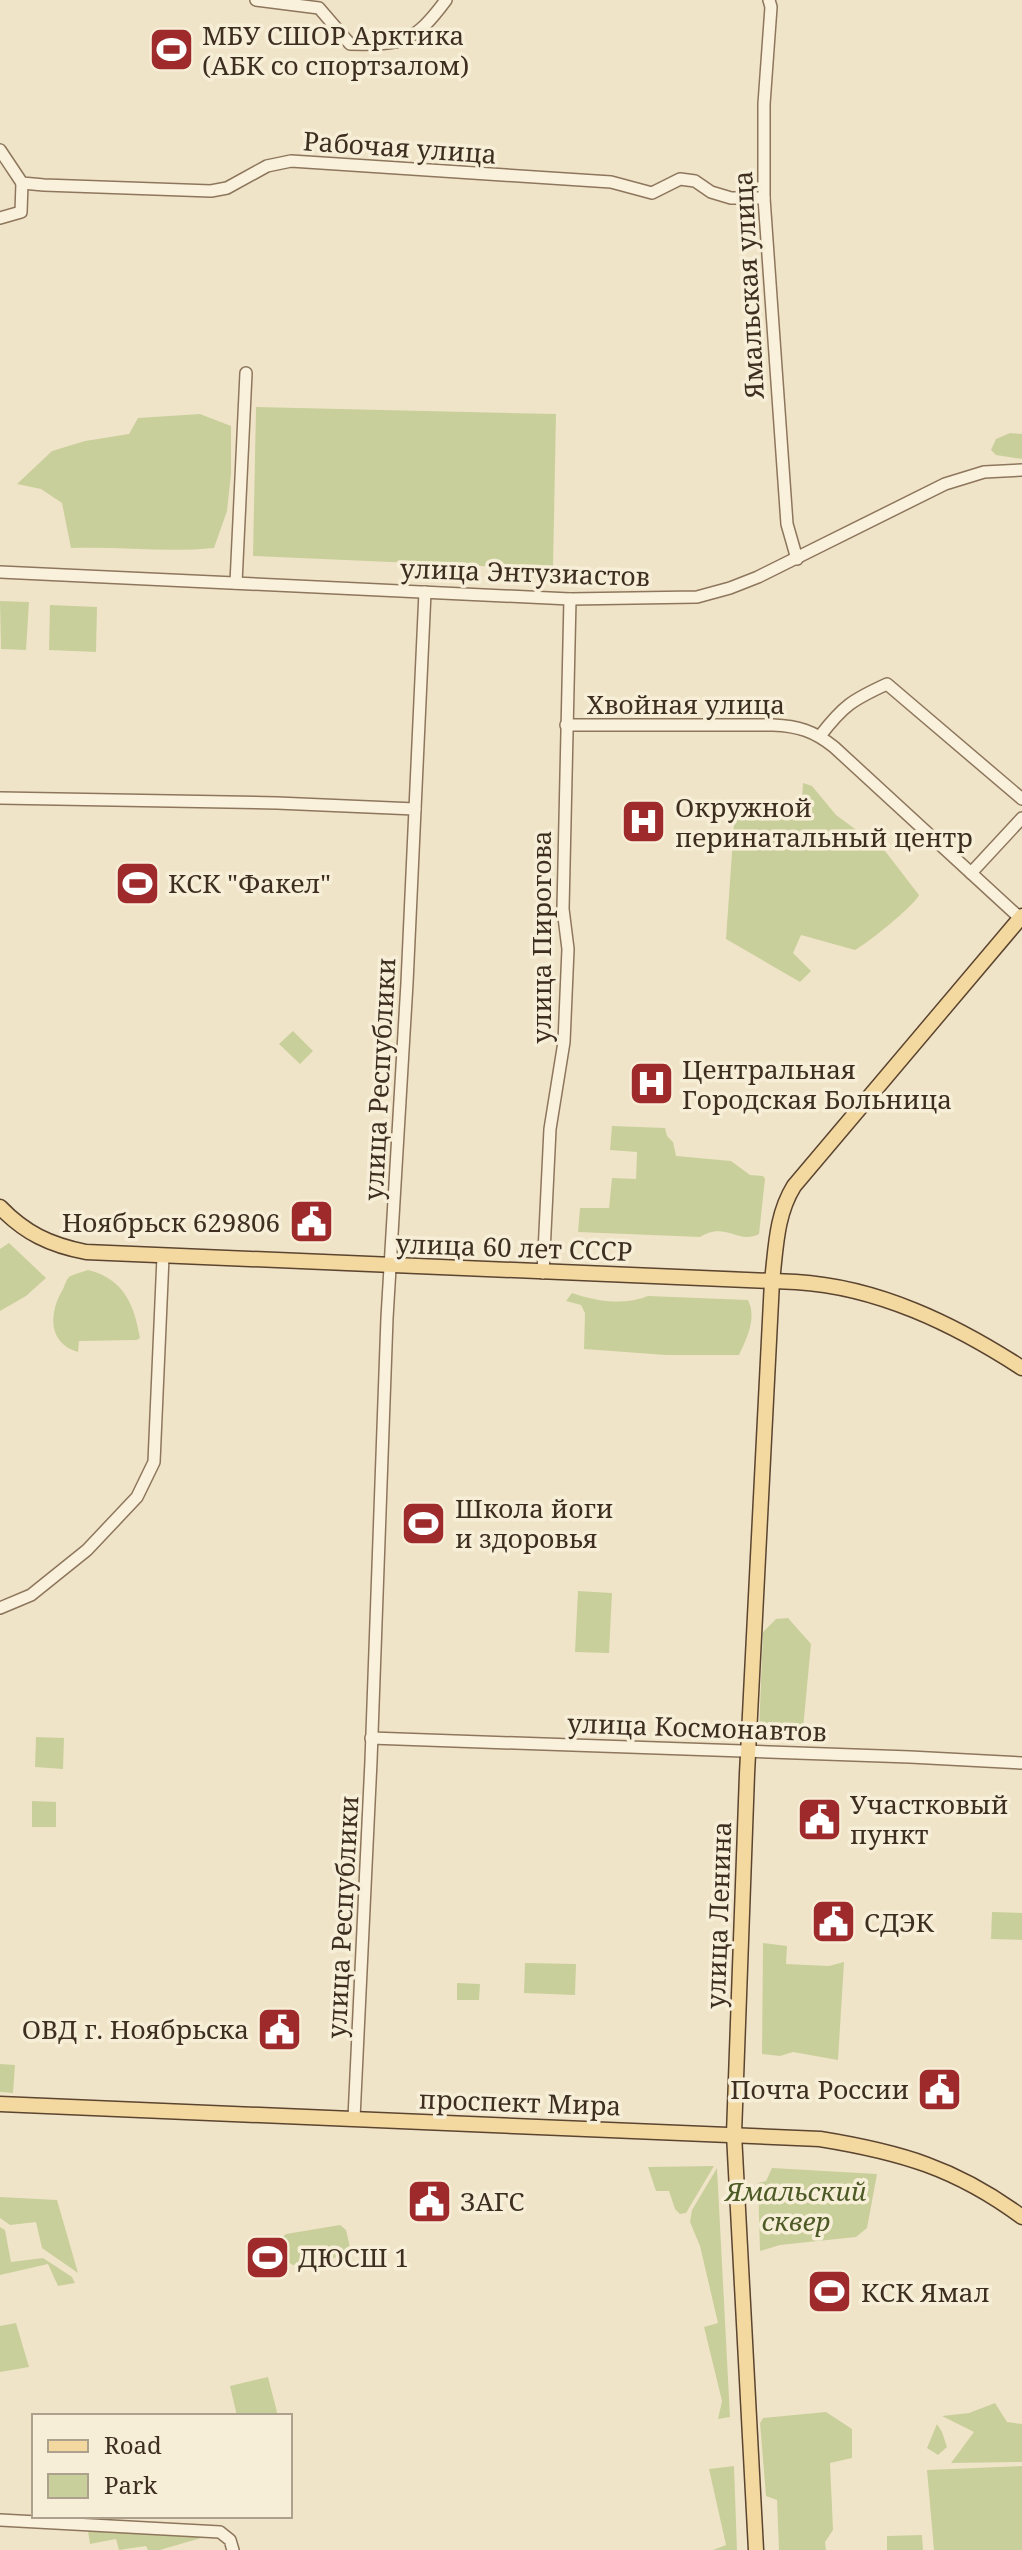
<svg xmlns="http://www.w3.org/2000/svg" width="1022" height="2550" font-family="'Noto Serif',serif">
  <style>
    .green { fill: #c9cf9b }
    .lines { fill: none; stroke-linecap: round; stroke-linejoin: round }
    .minor-casing { stroke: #8d765c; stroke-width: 14 }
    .major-casing { stroke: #5b4430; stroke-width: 17 }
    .minor { stroke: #faf1dc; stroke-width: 11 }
    .major { stroke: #f3d9a0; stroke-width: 14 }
    .labels { text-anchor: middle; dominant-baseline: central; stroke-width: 7; stroke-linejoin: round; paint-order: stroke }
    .poi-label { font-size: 26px; fill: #3d2e20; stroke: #f7eed8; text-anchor: start }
    .street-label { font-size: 26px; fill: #3d2e20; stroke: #f7eed8 }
    .park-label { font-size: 26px; font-style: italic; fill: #4d5a26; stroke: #f7eed8 }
  </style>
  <rect width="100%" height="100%" fill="#f0e4c8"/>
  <g class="green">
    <polygon points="256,407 556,414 553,569 253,556"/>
    <path d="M200 414 231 426V474L227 511 214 548C167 553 119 546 71 548L62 503 41 489 17 484 52 451 85 441 129 434 138 418Z"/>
    <polygon points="1010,433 1022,434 1022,459 996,455 991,450 996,439"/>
    <polygon points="0,601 29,602 26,650 1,649"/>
    <polygon points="50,605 97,607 96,652 49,650"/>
    <path d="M803 783 812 786 836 815 885 851 919 895C915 905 867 944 855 950L801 935 793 953 811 971 800 982 726 939 734 824 748 804 770 806 773 815H801Z"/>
    <polygon points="293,1031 313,1051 300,1064 279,1044"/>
    <path d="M612 1126 665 1128 667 1136 673 1142 676 1156 731 1161 750 1175 763 1176 765 1179 759 1234C737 1245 727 1221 700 1237L578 1232 580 1208H609L612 1178 636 1179 637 1152 610 1150Z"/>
    <polygon points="9,1243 46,1278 26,1296 0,1311 0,1249"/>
    <path d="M88 1270C124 1279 134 1304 140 1338L137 1340 79 1341 78 1352C47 1343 49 1312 63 1289 65 1285 66 1280 69 1277 73 1274 83 1272 88 1270Z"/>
    <path d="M572 1293C595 1301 624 1306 648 1296L748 1300C757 1318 747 1338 739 1355H666L584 1349 585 1313 581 1305 566 1301Z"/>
    <polygon points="578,1591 612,1593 609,1653 575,1652"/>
    <polygon points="788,1618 811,1644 803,1729 796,1739 771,1738 770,1732 759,1732 763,1632 776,1619"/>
    <polygon points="36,1737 64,1738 63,1769 35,1767"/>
    <polygon points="32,1801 56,1802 56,1827 32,1827"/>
    <polygon points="992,1912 1022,1913 1022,1940 991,1939"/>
    <polygon points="763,1943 787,1946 786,1964 829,1966 844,1962 838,2060 793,2052 780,2056 762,2054"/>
    <polygon points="525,1963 576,1964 575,1995 524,1993"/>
    <polygon points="457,1983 480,1984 479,2000 457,2000"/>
    <polygon points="0,2064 15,2065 13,2093 0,2092"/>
    <polygon points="714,2166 686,2213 680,2214 675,2209 669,2191 656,2191 648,2167"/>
    <polygon points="717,2168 730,2417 718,2419 722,2401 704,2327 718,2323 700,2246 690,2222 692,2210"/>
    <polygon points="772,2168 877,2174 867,2228 856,2237 780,2245 760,2251 758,2183 766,2181"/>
    <polygon points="0,2197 57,2200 78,2273 42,2248 36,2222 10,2225 0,2218"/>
    <polygon points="340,2225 346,2230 350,2247 345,2256 293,2265 284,2260 282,2238 286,2234"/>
    <polygon points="0,2227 5,2230 11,2262 43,2258 72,2277 75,2283 58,2286 48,2264 0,2275"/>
    <polygon points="16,2323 29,2367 0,2372 0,2326"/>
    <polygon points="268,2377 278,2416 237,2416 230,2386"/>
    <polygon points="995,2403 1007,2422 1022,2424 1022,2462 951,2463 974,2432 942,2416 969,2413"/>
    <polygon points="826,2412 852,2429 852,2458 830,2463 833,2530 825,2542 826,2550 779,2550 777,2500 766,2496 760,2423 763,2418"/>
    <polygon points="937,2424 942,2432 947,2447 938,2455 927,2448"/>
    <polygon points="734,2466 737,2550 713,2550 726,2545 709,2469"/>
    <polygon points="1022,2466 1022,2550 934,2550 927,2470"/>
    <polygon points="91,2530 197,2535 201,2538 160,2550 148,2550 146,2546 119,2550 116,2539 90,2544 88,2531"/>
    <polygon points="922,2535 923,2550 887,2550 887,2536"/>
  </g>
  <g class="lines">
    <defs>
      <g id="minor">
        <path d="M256 0 319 8 350 44C403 45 414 43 446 0"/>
        <polyline points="769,0 771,7 764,104 764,198 787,524 797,559"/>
        <polyline points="0,150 22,183 44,185 211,191 227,188 267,166 291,161 611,182 652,193 680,179 695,181 711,192 731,198 764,198"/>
        <polyline points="0,218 21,212 22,183"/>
        <polyline points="0,572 570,599 697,597 730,588 758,577 945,484 984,472 1022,470"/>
        <polyline points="236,583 246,373"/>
        <path d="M566 725H773C798 726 814 731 834 747L1020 918"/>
        <path d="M820 736C843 706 852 700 887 684L1022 799"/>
        <polyline points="0,798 277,803 415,809"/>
        <polyline points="971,873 1022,818"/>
        <polyline points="543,1273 550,1129 564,1042 568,949 563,909 570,599"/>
        <polyline points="0,1608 31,1595 87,1550 137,1497 154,1462 163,1257"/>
        <polyline points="371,1738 910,1757 1022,1763"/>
        <polyline points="354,2118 371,1761 387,1318 407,983 425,592"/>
        <polyline points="0,2520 220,2532 230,2540 233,2550"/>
      </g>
      <g id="major">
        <path d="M0 1207C25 1233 50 1245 86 1252L796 1282C878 1287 954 1324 1022 1368"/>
        <path d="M0 2104 820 2139C900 2152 956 2168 1022 2217"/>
        <path d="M756 2550 734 2134 747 1774 772 1281C776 1248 776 1215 794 1186L1022 916"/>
      </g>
    </defs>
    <use href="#minor" class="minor-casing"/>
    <use href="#major" class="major-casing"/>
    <use href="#minor" class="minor"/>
    <use href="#major" class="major"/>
  </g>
  <defs>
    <symbol id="stadium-square" viewBox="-11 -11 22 22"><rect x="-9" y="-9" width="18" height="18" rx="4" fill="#9e2a2b" stroke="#f7eed8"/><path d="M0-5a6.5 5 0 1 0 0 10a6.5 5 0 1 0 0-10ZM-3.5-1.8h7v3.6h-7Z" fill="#fff"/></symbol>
    <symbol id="hospital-square" viewBox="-11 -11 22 22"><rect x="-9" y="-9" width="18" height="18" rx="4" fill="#9e2a2b" stroke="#f7eed8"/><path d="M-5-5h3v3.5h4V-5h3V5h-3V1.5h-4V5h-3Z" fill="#fff"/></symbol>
    <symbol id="civic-square" viewBox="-11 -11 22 22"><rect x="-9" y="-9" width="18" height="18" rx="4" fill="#9e2a2b" stroke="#f7eed8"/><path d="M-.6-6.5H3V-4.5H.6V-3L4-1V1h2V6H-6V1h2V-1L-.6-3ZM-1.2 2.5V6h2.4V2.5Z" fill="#fff"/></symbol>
  </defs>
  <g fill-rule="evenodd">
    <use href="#stadium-square" x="146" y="24" width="51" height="51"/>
    <use href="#hospital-square" x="618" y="796" width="51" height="51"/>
    <use href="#stadium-square" x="112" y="858" width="51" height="51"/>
    <use href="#hospital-square" x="626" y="1058" width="51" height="51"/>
    <use href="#civic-square" x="286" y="1196" width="51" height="51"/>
    <use href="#stadium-square" x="398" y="1498" width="51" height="51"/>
    <use href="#civic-square" x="794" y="1794" width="51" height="51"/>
    <use href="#civic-square" x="808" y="1896" width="51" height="51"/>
    <use href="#civic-square" x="254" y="2004" width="51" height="51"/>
    <use href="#civic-square" x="914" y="2064" width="51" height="51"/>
    <use href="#civic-square" x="404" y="2176" width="51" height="51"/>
    <use href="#stadium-square" x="242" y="2232" width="51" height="51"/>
    <use href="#stadium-square" x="804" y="2266" width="51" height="51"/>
  </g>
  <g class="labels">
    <g class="poi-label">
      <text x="202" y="35">МБУ СШОР Арктика<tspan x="202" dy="30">(АБК со спортзалом)</tspan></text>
      <text x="675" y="807">Окружной<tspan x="675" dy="30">перинатальный центр</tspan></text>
      <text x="168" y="883">КСК "Факел"</text>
      <text x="682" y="1069">Центральная<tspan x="682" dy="30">Городская Больница</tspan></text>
      <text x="280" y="1222" text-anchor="end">Ноябрьск 629806</text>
      <text x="455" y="1508">Школа йоги<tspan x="455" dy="30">и здоровья</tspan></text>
      <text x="850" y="1804">Участковый<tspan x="850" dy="30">пункт</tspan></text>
      <text x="864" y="1922">СДЭК</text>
      <text x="249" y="2029" text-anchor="end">ОВД г. Ноябрьска</text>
      <text x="909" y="2089" text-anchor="end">Почта России</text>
      <text x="460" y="2201">ЗАГС</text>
      <text x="298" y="2257">ДЮСШ 1</text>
      <text x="861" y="2292">КСК Ямал</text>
    </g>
    <g class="street-label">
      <text transform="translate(400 147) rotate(4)">Рабочая улица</text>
      <text transform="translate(748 285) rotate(-93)">Ямальская улица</text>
      <text transform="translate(525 572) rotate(2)">улица Энтузиастов</text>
      <text x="686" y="704">Хвойная улица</text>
      <text transform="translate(541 937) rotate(-90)">улица Пирогова</text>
      <text transform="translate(379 1079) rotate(-87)">улица Республики</text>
      <text transform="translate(514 1247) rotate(2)">улица 60 лет СССР</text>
      <text transform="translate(697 1727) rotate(2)">улица Космонавтов</text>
      <text transform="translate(718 1915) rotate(-88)">улица Ленина</text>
      <text transform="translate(342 1917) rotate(-87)">улица Республики</text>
      <text transform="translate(520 2102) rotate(2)">проспект Мира</text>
    </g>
    <g class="park-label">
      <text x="796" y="2191">Ямальский<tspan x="796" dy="30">сквер</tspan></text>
    </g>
  </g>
  <rect x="32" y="2414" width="260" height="104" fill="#f7eed8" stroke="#ada18e" stroke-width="2"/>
  <rect x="48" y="2440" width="40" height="12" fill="#f3d9a0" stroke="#ada18e" stroke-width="2"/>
  <text x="104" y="2454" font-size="24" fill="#3d2e20">Road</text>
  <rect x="48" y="2474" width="40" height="24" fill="#c9cf9b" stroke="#ada18e" stroke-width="2"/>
  <text x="104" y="2494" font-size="24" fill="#3d2e20">Park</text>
</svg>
